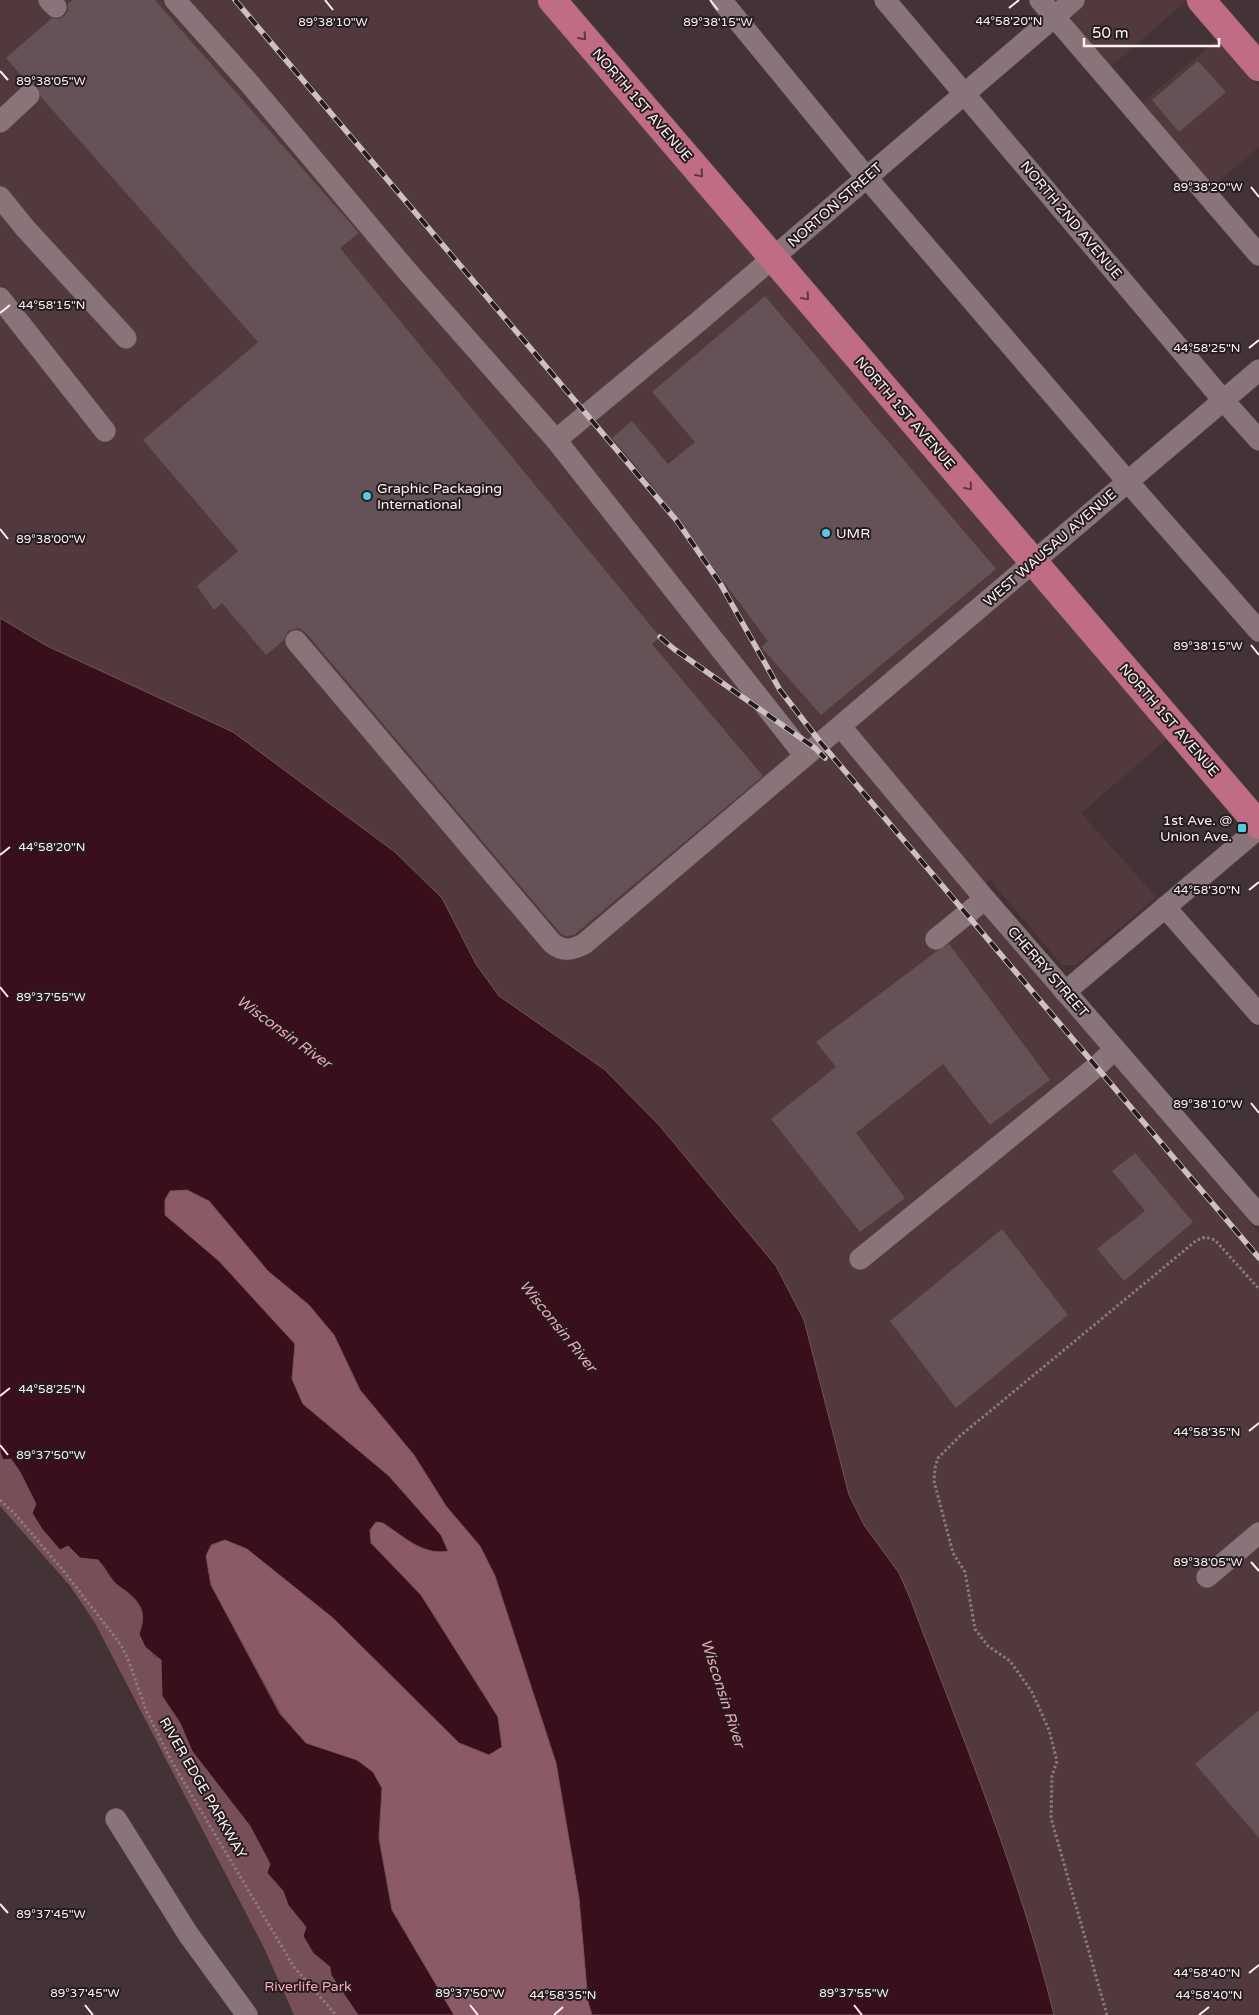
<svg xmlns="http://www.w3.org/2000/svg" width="1259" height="2015" font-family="'Varela Round',sans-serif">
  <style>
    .built { fill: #51393e }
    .green { fill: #774f58 }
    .forest { fill: #8c5966 }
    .water { fill: #390f1c; stroke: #74535c }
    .building { fill: #655256 }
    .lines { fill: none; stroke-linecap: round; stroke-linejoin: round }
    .minor-casing { stroke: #605155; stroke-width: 22 }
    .major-casing { stroke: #605155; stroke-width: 29 }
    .path { stroke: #897a7d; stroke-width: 3; stroke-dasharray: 2.5 2.5; stroke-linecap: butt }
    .minor { stroke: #897579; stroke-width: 21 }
    .major { stroke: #c06c84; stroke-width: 28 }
    .rail-casing { stroke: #cdc0c3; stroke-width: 5.5 }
    .rail { stroke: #241c1e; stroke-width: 4; stroke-dasharray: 11; stroke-linecap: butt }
    .oneway { stroke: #5b3842 }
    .ticks { fill: none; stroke: #fdf1f3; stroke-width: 2 }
    .poi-dot { fill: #57c9e2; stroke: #241c1e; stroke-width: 2 }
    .labels { text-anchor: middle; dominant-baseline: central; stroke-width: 4; stroke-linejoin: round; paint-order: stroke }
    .street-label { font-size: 14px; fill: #fdf1f3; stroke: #241c1e }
    .poi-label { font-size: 14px; fill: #fdf1f3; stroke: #241c1e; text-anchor: start }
    .park-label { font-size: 14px; fill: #f7a6b9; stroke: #241c1e }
    .water-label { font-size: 15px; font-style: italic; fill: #f4a3b7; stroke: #241c1e }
    .ticks-label { font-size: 12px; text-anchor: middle; fill: #fdf1f3; stroke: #241c1e; stroke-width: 4; stroke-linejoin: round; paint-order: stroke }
  </style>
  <rect width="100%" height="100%" fill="#433236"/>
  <g class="built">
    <polygon points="0,0 537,0 960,499 1167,739 1081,813 1156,897 1076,965 1063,965 1058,960 990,880 971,896 1259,1233 1259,2015 1054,2015 1043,1972 1007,1858 899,1573 864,1525 849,1495 804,1320 776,1266 659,1125 604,1070 499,996 476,964 47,646 0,618"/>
    <polygon points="1047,0 1184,0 1185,2 1107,70"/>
    <polygon points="1218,39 1259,87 1259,147 1209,189 1138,106"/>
  </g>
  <path class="green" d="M0 1452 3 1459H11L20 1472 36 1504 42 1529 60 1550 68 1546 80 1558 98 1560C104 1567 108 1575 114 1582 118 1586 123 1589 127 1592 143 1605 146 1615 139 1634L154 1656 161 1660 162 1696 180 1723 192 1751 250 1826 270 1864 274 1881 283 1891 288 1905 306 1927 303 1936 313 1953 330 1967 331 1975 358 2015H294L264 1948 95 1623 70 1586 0 1506Z"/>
  <path class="forest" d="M187 1190 209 1201 268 1271 309 1305 334 1335 360 1390 414 1455 446 1506 480 1546 495 1576 556 1763 579 1898 588 2002 592 2015H454L392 1910 379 1838 382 1788 373 1772 357 1760 306 1743 281 1714 211 1585 206 1556 212 1545 225 1540 247 1549 333 1618 502 1747 498 1717 421 1595 371 1543 370 1530 376 1522 383 1523C402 1535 424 1557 448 1551L389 1476 303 1404 292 1379 295 1344 165 1215V1200L170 1191Z"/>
  <path class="water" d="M0 618 47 646 233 732 395 852 442 898 476 964 499 996 604 1069 659 1125 776 1266 804 1320 849 1495 864 1525 899 1573 910 1598C961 1735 1019 1872 1054 2015H592L588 2002 579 1898 556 1763 495 1576 480 1546 446 1506 414 1455 360 1390 334 1335 309 1305 268 1271 209 1201 187 1190 170 1191 165 1200V1215L219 1261 295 1344 292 1379 303 1404 389 1476 441 1535 448 1551C423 1556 403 1536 383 1523L376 1522 370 1530 371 1543 421 1595 498 1717 502 1747 489 1755 459 1743 333 1618 247 1549 225 1540 211 1545 206 1556 211 1585 280 1714 306 1743 357 1760 373 1772 382 1788 379 1838 392 1910 454 2015H358L331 1975 330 1967 313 1953 303 1936 306 1927 288 1905 283 1891 267 1873 270 1864 250 1826 192 1751 180 1723 162 1696 161 1660 145 1647 139 1634C146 1615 143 1605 127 1592 123 1589 118 1586 114 1582 108 1575 105 1567 98 1560L80 1558 68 1546 60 1550 42 1529 32 1513 36 1504 20 1472 11 1459 3 1460 0 1452Z"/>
  <g class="building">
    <polygon points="73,0 155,0 359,233 340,248 660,637 652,644 763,776 574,935 566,936 561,934 306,633 299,628 288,631 284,640 266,655 222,603 214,610 197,586 238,551 143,440 258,342 41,97 38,87 28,83 6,58 52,18 59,19 64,16 68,11 68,4"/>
    <polygon points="1198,61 1226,92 1179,132 1152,100"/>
    <polygon points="765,296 996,569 821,715 761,647 768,641 653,487 612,438 632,421 668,464 695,442 652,392"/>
    <polygon points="949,944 1050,1080 990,1125 943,1064 856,1133 905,1198 860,1232 771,1119 836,1067 816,1042 937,951"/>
    <polygon points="1135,1153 1193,1222 1124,1281 1097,1249 1145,1211 1112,1171"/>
    <polygon points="1002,1229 1068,1315 956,1408 890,1321"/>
    <polygon points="1259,1710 1259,1838 1195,1764"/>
  </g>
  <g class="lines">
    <defs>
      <g id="minor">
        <polyline points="49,0 56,7"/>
        <polyline points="175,0 249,83 407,271 556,440 805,756"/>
        <polyline points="721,0 867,178 1128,482 1259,631"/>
        <polyline points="885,0 1223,400 1259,440"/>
        <polyline points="1040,0 1259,255"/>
        <polyline points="0,122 29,95"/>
        <polyline points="0,197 25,228 126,338"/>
        <polyline points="0,298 105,431"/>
        <polyline points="556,440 698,322 1074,0"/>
        <path d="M296 641 552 943C563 952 572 950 584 944L1259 370"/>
        <polyline points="841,727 985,899 1259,1215"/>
        <polyline points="1165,907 1259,1014"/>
        <polyline points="936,939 985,899"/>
        <polyline points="1065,992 1259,828"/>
        <polyline points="860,1259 1096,1067 1115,1049"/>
        <polyline points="1207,1577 1259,1533"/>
        <polyline points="116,1819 188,1934 247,2015"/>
      </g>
      <g id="major">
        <polyline points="552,0 1259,825"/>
        <polyline points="1201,0 1259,67"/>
      </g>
    </defs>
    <use href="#minor" class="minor-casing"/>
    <use href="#major" class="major-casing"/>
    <g class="path">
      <polyline points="0,1500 14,1513 62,1569 121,1645 128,1659 146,1710 172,1762 294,1967 336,2015"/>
      <polyline points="1107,2015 1051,1818 1052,1776 1057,1761 1049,1730 1032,1692 1010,1661 988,1646 975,1629 965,1572 953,1553 934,1481 935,1468 938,1458 960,1436 1197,1240 1205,1237 1215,1240 1259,1289"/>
    </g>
    <use href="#minor" class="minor"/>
    <use href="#major" class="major"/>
    <defs>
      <g id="rail">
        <polyline points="235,0 677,521 720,583 780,690 821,743 1259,1258"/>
        <polyline points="660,637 674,649 815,748 825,758"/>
      </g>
    </defs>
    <use href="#rail" class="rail-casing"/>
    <use href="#rail" class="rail"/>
  </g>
  <defs><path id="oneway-chevron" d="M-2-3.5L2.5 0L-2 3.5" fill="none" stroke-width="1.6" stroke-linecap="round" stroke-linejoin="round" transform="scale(1.25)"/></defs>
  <g class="oneway">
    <use href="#oneway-chevron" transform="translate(583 37) rotate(49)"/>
    <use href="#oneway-chevron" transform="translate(700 174) rotate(49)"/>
    <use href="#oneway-chevron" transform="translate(806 297) rotate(49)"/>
    <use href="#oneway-chevron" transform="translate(969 487) rotate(49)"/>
  </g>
  <path class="ticks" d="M325 0 333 10M710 0 718 10M1009 8 1019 0M0 71 8 80M1251 187 1259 197M0 313 10 305M1249 348 1259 340M0 529 8 539M1251 645 1259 655M0 855 10 847M1249 890 1259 882M0 987 8 997M1251 1103 1259 1113M0 1396 10 1388M1249 1431 1259 1423M0 1445 8 1455M1251 1562 1259 1571M0 1904 8 1913M1249 1973 1259 1965M85 2005 93 2015M470 2005 478 2015M854 2005 862 2015M554 2015 563 2007M1199 2015 1209 2007"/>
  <g class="poi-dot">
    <circle cx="367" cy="496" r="5"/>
    <circle cx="826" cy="533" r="5"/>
    <rect x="1237" y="823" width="10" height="10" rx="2.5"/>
  </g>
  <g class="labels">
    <g class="street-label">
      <text transform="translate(642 105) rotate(49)">NORTH 1ST AVENUE</text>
      <text transform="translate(835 205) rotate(-41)">NORTON STREET</text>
      <text transform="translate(1071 220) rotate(50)">NORTH 2ND AVENUE</text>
      <text transform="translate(905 413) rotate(49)">NORTH 1ST AVENUE</text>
      <text transform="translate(1050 548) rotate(-41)">WEST WAUSAU AVENUE</text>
      <text transform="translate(1169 720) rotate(49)">NORTH 1ST AVENUE</text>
      <text transform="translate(1048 972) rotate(49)">CHERRY STREET</text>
      <text transform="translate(203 1788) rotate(60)">RIVER EDGE PARKWAY</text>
    </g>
    <g class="poi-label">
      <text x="377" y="488">Graphic Packaging<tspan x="377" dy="16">International</tspan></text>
      <text x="836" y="533">UMR</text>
      <text x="1232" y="820" text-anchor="end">1st Ave. @<tspan x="1232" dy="16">Union Ave.</tspan></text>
    </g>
    <g class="park-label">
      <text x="308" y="1986">Riverlife Park</text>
    </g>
    <g class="water-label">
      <text transform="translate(284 1032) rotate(36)">Wisconsin River</text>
      <text transform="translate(558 1326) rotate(51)">Wisconsin River</text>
      <text transform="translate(723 1693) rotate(72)">Wisconsin River</text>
    </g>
  </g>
  <g class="ticks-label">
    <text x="1009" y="25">44°58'20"N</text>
    <text x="333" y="26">89°38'10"W</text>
    <text x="718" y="26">89°38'15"W</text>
    <text x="51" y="85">89°38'05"W</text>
    <text x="1208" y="191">89°38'20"W</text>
    <text x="52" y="309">44°58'15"N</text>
    <text x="1207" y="352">44°58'25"N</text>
    <text x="51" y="543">89°38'00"W</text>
    <text x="1208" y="650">89°38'15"W</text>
    <text x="52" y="851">44°58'20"N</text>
    <text x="1207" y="894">44°58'30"N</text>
    <text x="51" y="1001">89°37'55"W</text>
    <text x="1208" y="1108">89°38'10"W</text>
    <text x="52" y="1393">44°58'25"N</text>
    <text x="1207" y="1436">44°58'35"N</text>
    <text x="51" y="1459">89°37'50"W</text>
    <text x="1208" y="1566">89°38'05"W</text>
    <text x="51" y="1918">89°37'45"W</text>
    <text x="1207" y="1977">44°58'40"N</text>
    <text x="85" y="1997">89°37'45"W</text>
    <text x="470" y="1997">89°37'50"W</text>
    <text x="854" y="1997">89°37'55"W</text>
    <text x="563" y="1999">44°58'35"N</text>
    <text x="1209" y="1999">44°58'40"N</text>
  </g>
  <path d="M1084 38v8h135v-8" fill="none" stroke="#fdf1f3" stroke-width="2.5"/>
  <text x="1092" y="38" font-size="15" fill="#fdf1f3" stroke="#241c1e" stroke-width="4" paint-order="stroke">50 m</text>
</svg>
